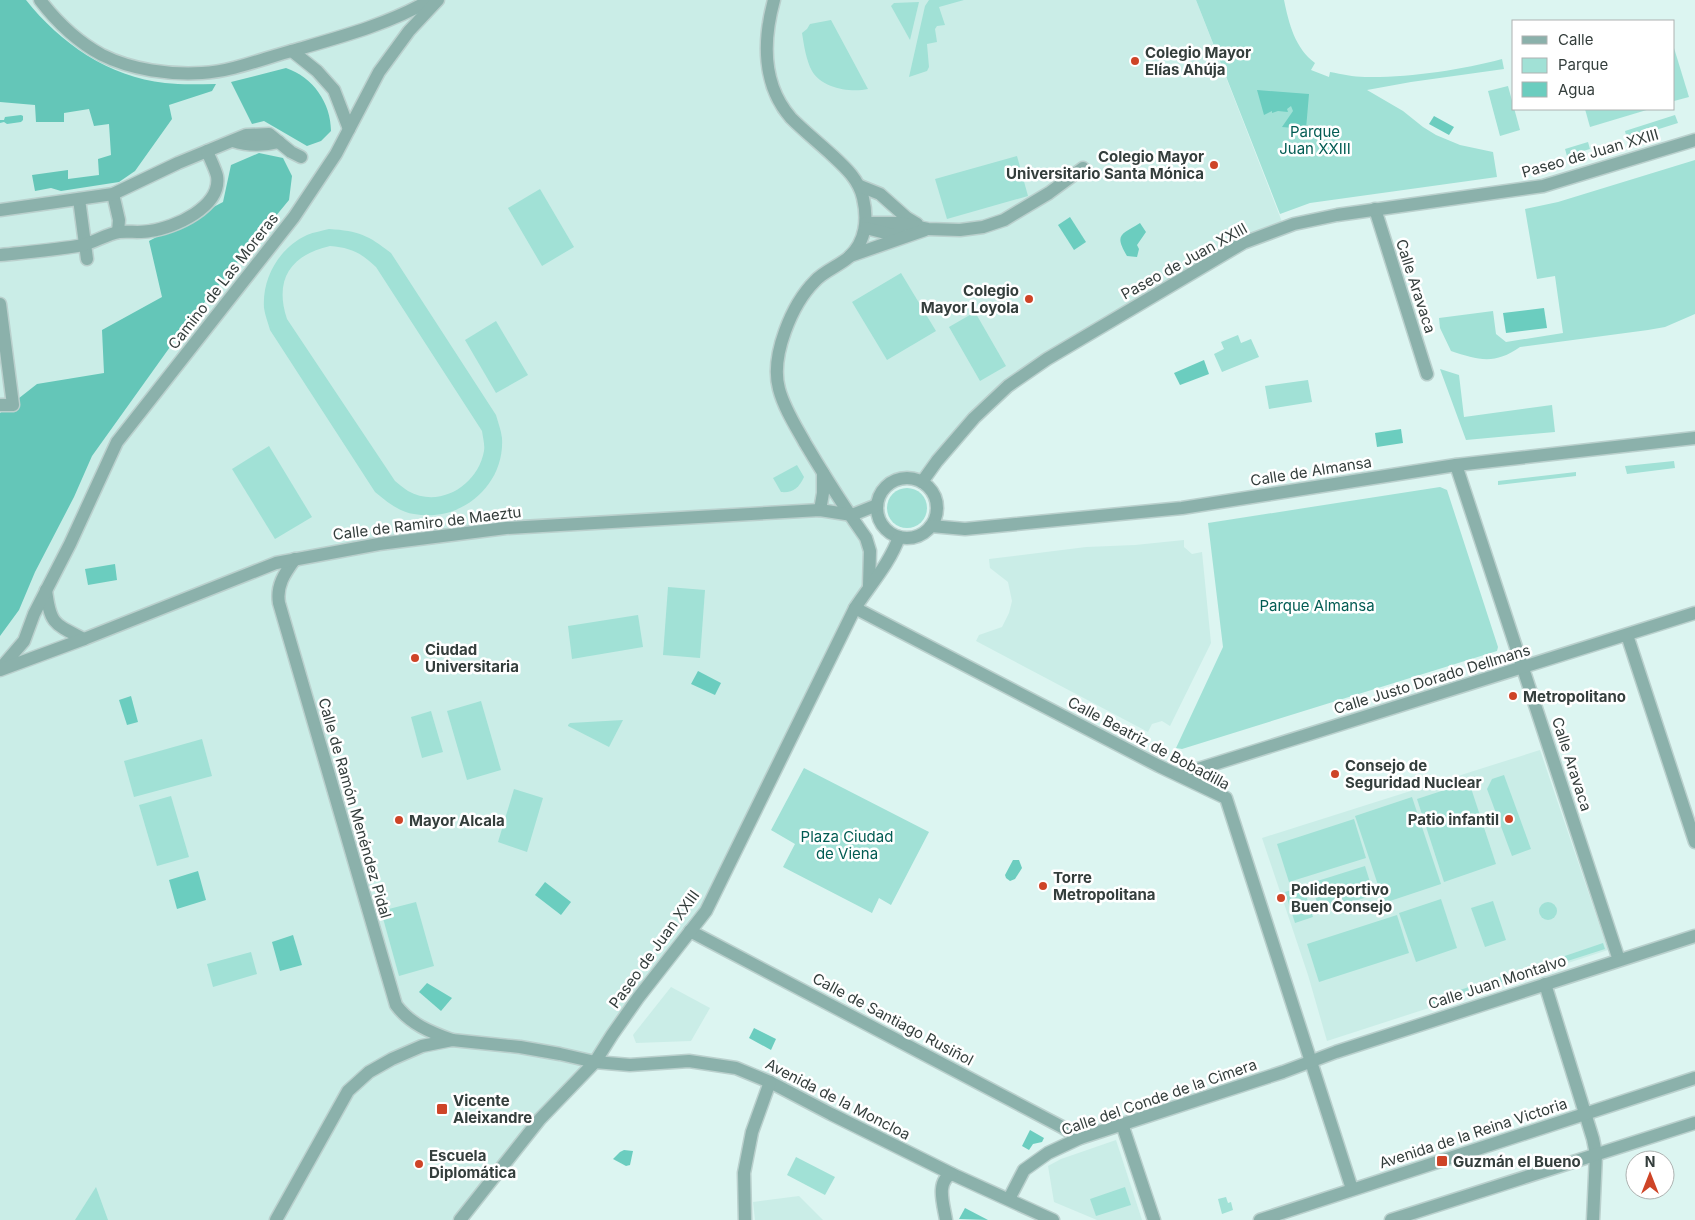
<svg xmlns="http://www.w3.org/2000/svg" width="1695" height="1220" font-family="Inter,sans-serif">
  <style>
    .built { fill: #caede7 }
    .green { fill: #a1e1d6; fill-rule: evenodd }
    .forest { fill: #64c6b8 }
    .water { fill: #6bcdbf }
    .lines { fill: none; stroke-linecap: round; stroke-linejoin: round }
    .minor-casing { stroke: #bad0cd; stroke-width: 15 }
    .minor { stroke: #8bb1ab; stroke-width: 12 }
    .poi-dot { fill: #ce4427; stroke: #fff; stroke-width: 2 }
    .labels { text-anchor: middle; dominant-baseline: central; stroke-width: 5; stroke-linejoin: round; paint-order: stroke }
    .poi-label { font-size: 15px; font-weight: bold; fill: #343e3c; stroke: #fff; text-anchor: start }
    .park-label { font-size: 15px; fill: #025c53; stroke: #fff }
    .street-label { font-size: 15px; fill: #343e3c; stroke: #fff }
  </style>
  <rect width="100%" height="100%" fill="#dcf5f1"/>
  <g class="built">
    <polygon points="0,0 1196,0 1284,227 1243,243 1008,386 922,482 913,479 903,478 893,481 885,487 879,496 877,505 852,515 866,538 869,586 706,911 460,1220 0,1220"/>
    <polygon points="1184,540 1184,547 1192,554 1202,552 1211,643 1170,726 1162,721 1152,724 1148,732 976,641 979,635 1002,627 1009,613 1012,601 1008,582 990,568 989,559 1086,547 1135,545"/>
    <polygon points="1540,750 1608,950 1327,1041 1308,975 1262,838"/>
    <polygon points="671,987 710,1008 691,1041 636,1043 633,1035"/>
    <polygon points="1116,1140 1142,1220 1097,1220 1054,1202 1048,1166 1061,1159"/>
    <polygon points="799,1196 823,1220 755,1220 753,1202"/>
  </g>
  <g class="green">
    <polygon points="929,0 964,0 939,7 945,25 937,26 935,29 937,42 927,44 929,67 927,71 909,77 925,6"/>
    <path d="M1196 0H1284C1289 24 1295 48 1315 63L1311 70 1329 77 1330 72C1342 74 1353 77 1365 77 1407 78 1461 70 1502 59L1504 69 1411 82 1367 90 1403 111 1423 127 1436 135 1460 145 1493 152 1497 177 1310 203 1280 214Z"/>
    <polygon points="919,2 910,40 891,6 894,3"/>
    <path d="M831 20 868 89C850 93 822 88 812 71 806 60 804 45 802 33L807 29 810 24Z"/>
    <polygon points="1674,48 1689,97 1674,101"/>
    <polygon points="1508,86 1520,130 1500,136 1488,91"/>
    <polygon points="1585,109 1650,109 1590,127"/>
    <polygon points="1675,115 1678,123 1627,139 1625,131"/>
    <polygon points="1588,142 1590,149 1567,156 1565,149"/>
    <polygon points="1017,156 1028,196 947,219 935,179"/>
    <path d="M1695 160V314L1665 327 1648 330 1520 347C1495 365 1478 360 1451 351L1440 328 1439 318 1493 311 1496 334 1506 342 1563 333 1555 276 1537 279 1525 209 1558 202Z"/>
    <polygon points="540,189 574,247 542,266 508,208"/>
    <path d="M329 229C359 231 368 235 391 253L496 415C498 422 501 430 502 438 505 486 460 523 414 514 399 512 387 502 375 492L270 330C268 323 265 315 264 308 262 278 279 248 307 235 314 232 322 231 329 229ZM330 246C351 248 360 252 376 267L482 431C483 438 485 445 484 451 478 485 440 509 408 491 403 488 399 484 395 481L287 319C274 280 290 255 330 246Z"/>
    <polygon points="901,273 936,331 887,360 852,302"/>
    <polygon points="975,312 1006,366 980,381 949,327"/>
    <polygon points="496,321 528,375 496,393 465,340"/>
    <polygon points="1238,335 1241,343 1251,339 1259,357 1222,372 1214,354 1224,349 1221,342"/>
    <polygon points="1440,369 1459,375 1464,417 1552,405 1555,432 1466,440"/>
    <polygon points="1308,380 1312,402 1269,409 1265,386"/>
    <polygon points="269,446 312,517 275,539 232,469"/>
    <polygon points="1674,461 1675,468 1627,474 1625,466"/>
    <path d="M797 465 804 477C799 488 793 493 781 492L773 478Z"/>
    <polygon points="1576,472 1576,476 1498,485 1498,481"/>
    <polygon points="1440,487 1447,490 1498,647 1497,651 1182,749 1176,748 1223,647 1208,523"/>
    <circle cx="907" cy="508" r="20"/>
    <polygon points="668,587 705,590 700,658 663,655"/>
    <polygon points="638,615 643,647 572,659 568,626"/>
    <polygon points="481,701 501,770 467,780 447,711"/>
    <polygon points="431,711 443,752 422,758 411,717"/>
    <polygon points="623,720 609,747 568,726 568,725 570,723"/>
    <polygon points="202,739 212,776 134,797 124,761"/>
    <polygon points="804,768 929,832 891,905 879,898 872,913 783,867 795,844 771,830"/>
    <polygon points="1504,775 1531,849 1512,856 1487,789 1492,779"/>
    <polygon points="1469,782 1496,864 1444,882 1417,799"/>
    <polygon points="514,789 543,798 527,852 498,842"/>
    <polygon points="171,796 189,857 157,866 139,805"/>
    <polygon points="1412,797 1441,884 1384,903 1355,816"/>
    <polygon points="1354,819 1366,858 1289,882 1277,844"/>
    <polygon points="1365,866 1374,895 1320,912 1311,883"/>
    <polygon points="1303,886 1313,917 1295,923 1285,892"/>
    <polygon points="1441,899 1457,948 1416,962 1399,913"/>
    <polygon points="1493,901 1506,940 1485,947 1471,908"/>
    <polygon points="416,902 434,966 399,976 381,911"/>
    <circle cx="1548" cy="911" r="9"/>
    <polygon points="1397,915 1409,953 1319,982 1307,944"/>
    <polygon points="1603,943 1605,949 1555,965 1553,960"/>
    <polygon points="251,952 257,974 213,987 207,964"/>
    <polygon points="1525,969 1527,974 1489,986 1488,981"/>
    <polygon points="1469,987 1471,992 1434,1004 1432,999"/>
    <polygon points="796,1157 835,1177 825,1195 787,1175"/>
    <polygon points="96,1187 108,1220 75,1220"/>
    <polygon points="1125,1187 1131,1205 1096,1216 1090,1199"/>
    <polygon points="1226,1197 1228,1203 1231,1202 1233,1210 1222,1214 1218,1199"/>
  </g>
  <g class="forest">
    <path d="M0 0H26C60 43 109 77 165 83 182 85 199 84 216 84L212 91 169 105 172 119 135 171 119 182 61 191 51 188 35 191 32 175 68 170V179L99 175 98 159 111 155 109 124 94 126 89 109 64 113V122H36L35 105 0 102Z"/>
    <path d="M286 68C313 77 331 103 331 131L321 141 307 146 264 121 252 124 231 82Z"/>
    <polygon points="259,153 283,158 292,176 289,200 185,326 92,456 74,497 35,572 19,610 0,636 0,413 37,384 104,373 102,330 162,297 149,241 223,202 231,165"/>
  </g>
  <g class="water">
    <polygon points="1257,90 1309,94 1306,129 1282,127 1293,111 1291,106 1287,109 1288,112 1278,111 1272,113 1272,111 1264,115"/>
    <polygon points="21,115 23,116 23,120 21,122 7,124 4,122 0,123 0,120 4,120 5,117"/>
    <polygon points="1434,116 1454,127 1449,135 1429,124"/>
    <polygon points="1070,217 1086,242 1074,250 1058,225"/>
    <path d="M1140 223 1146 232 1137 245 1139 249 1137 257 1127 256C1114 234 1121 235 1140 223Z"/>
    <polygon points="1544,308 1547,328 1506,333 1503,313"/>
    <polygon points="1204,360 1209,374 1180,385 1174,373"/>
    <polygon points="1401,429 1403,443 1377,447 1375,433"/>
    <polygon points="115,564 117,580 88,585 85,569"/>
    <polygon points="698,671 721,683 715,695 691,684"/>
    <polygon points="131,696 138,722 127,725 119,700"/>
    <polygon points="1013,860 1019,860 1022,868 1015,879 1010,881 1006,878 1005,875"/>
    <polygon points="198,871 206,900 177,909 169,880"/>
    <polygon points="545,882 571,902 561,915 535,895"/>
    <polygon points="293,935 302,965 280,971 272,942"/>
    <polygon points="427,983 452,998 441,1011 419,992"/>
    <polygon points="754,1028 776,1039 771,1050 749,1038"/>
    <polygon points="1030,1130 1044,1138 1042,1142 1033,1144 1029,1150 1022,1146"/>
    <polygon points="624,1150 633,1151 630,1165 626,1166 613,1159 620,1152"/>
    <polygon points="965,1208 988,1220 959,1219"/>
  </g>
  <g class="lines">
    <defs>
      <g id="minor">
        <path d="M40 0C56 21 78 42 102 55 132 70 170 75 202 73 234 71 264 58 295 50 340 37 389 24 430 0"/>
        <path d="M774 0C763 40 762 85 791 118 804 131 819 143 833 156 846 168 859 180 863 198 868 219 866 242 849 257 839 266 824 271 815 281 792 304 770 356 779 389 784 408 795 425 805 443 824 475 844 507 866 538L870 551 869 586"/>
        <polyline points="292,51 317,71 334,90 349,129"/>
        <path d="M233 141C249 146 263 146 279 142"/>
        <polyline points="860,186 880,194 907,218 917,224"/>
        <polyline points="113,194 119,220 118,232"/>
        <polyline points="79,199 87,259"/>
        <polyline points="1375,209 1427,374"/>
        <polyline points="0,210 113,194 178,163 246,135 269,134 291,152 301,157"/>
        <polyline points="866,223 899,223 928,229 960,230 983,227 1004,220 1049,193 1083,168"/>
        <polyline points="866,228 893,235 902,235"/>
        <path d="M0 255C28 252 56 250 83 245 95 242 107 234 119 232 129 231 140 233 150 231 174 228 222 207 217 176 215 168 210 159 207 151"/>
        <polyline points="850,256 925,230"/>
        <polyline points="0,304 13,405 0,405"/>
        <polyline points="1456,465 1619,960"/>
        <circle cx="907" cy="508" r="30"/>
        <polyline points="922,482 937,461 974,418 1008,386 1047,359 1243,243 1294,224 1337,215 1543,186 1695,140"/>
        <polyline points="820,510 823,493 823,473"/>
        <polyline points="931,526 965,529 1182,508 1456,465 1695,438"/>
        <path d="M295 559C285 573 276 585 279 603L396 1005C410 1024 430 1032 452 1040"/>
        <path d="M46 590C50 624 54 624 84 639"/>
        <polyline points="855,608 1159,766 1226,798 1352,1189"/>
        <polyline points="1627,635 1695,842"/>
        <polyline points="0,669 24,641 34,614 70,544 117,442 294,217 336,154 379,72 409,31 438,0"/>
        <polyline points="0,670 84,639 276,563 379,544 506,528 820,510 852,515 877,505"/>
        <polyline points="1179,775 1695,613"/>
        <polyline points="690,931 1062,1127 1080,1138"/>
        <polyline points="1545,984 1593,1139 1596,1154 1593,1220"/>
        <polyline points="1122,1124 1154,1220"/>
        <polyline points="1009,1199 1024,1170 1048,1153 1080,1138 1283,1072 1336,1052 1695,936"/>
        <polyline points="276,1220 348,1091 369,1072 392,1059 422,1046 452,1040 520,1047 560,1054 595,1062 630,1065 689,1061 736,1068 770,1082 831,1114 952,1174 1053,1220"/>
        <path d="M460 1220 540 1119 595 1062 612 1035 638 998 706 911 855 608C870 585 890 563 899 537"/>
        <polyline points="745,1220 744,1173 752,1132 770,1082"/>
        <path d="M946 1220C944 1206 935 1181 952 1174"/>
        <polyline points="1260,1220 1695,1078"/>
        <polyline points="1391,1220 1695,1123"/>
      </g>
    </defs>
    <use href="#minor" class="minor-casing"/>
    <use href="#minor" class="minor"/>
  </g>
  <g class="poi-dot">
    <circle cx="1135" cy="61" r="5"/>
    <circle cx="1214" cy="165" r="5"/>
    <circle cx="1029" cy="299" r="5"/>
    <circle cx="415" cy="658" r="5"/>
    <circle cx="1513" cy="696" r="5"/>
    <circle cx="1335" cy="774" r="5"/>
    <circle cx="1509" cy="819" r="5"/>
    <circle cx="399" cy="820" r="5"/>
    <circle cx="1043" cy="886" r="5"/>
    <circle cx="1281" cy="898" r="5"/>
    <rect x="436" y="1103" width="12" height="12" rx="2.5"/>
    <rect x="1436" y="1155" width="12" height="12" rx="2.5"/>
    <circle cx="419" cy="1164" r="5"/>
  </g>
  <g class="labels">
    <g class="poi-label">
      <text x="1145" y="52">Colegio Mayor<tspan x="1145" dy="17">Elías Ahúja</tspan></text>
      <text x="1204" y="156" text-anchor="end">Colegio Mayor<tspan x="1204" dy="17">Universitario Santa Mónica</tspan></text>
      <text x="1019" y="290" text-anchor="end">Colegio<tspan x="1019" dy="17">Mayor Loyola</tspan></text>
      <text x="425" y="649">Ciudad<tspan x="425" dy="17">Universitaria</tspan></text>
      <text x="1523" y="696">Metropolitano</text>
      <text x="1345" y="765">Consejo de<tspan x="1345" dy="17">Seguridad Nuclear</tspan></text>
      <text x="1499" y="819" text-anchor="end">Patio infantil</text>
      <text x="409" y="820">Mayor Alcala</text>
      <text x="1053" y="877">Torre<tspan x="1053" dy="17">Metropolitana</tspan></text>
      <text x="1291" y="889">Polideportivo<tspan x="1291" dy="17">Buen Consejo</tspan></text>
      <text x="453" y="1100">Vicente<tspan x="453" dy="17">Aleixandre</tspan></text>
      <text x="429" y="1155">Escuela<tspan x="429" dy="17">Diplomática</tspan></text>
      <text x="1453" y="1161">Guzmán el Bueno</text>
    </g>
    <g class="park-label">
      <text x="1315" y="131">Parque<tspan x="1315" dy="17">Juan XXIII</tspan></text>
      <text x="1317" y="605">Parque Almansa</text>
      <text x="847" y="836">Plaza Ciudad<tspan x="847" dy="17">de Viena</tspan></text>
    </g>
    <g class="street-label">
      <text transform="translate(1590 153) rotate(-16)">Paseo de Juan XXIII</text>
      <text transform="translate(1184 261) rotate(-29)">Paseo de Juan XXIII</text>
      <text transform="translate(223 281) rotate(-52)">Camino de Las Moreras</text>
      <text transform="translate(1416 286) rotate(72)">Calle Aravaca</text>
      <text transform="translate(1311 471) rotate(-9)">Calle de Almansa</text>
      <text transform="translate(427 523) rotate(-7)">Calle de Ramiro de Maeztu</text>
      <text transform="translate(1432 679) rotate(-17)">Calle Justo Dorado Dellmans</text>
      <text transform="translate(1149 743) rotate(28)">Calle Beatriz de Bobadilla</text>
      <text transform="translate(1572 764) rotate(72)">Calle Aravaca</text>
      <text transform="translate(355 808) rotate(74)">Calle de Ramón Menéndez Pidal</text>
      <text transform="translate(654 949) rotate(-54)">Paseo de Juan XXIII</text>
      <text transform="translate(1497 982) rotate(-18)">Calle Juan Montalvo</text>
      <text transform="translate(893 1019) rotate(28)">Calle de Santiago Rusiñol</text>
      <text transform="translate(1159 1097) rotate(-19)">Calle del Conde de la Cimera</text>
      <text transform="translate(838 1099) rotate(27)">Avenida de la Moncloa</text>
      <text transform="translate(1473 1133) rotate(-18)">Avenida de la Reina Victoria</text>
    </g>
  </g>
  <rect x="1512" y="20" width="162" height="90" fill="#ffffff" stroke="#aeb2b1"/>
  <rect x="1522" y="36" width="25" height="8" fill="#8bb1ab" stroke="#aeb2b1"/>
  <text x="1558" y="45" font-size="15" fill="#343e3c">Calle</text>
  <rect x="1522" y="58" width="25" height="15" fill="#a1e1d6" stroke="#aeb2b1"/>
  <text x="1558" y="70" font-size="15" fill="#343e3c">Parque</text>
  <rect x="1522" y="82" width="25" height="15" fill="#6bcdbf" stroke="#aeb2b1"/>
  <text x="1558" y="95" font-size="15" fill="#343e3c">Agua</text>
  <g transform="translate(1650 1175)"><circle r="24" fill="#ffffff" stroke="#aeb2b1"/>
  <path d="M0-4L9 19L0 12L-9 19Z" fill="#ce4427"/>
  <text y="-8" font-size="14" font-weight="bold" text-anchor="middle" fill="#343e3c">N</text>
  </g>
</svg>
